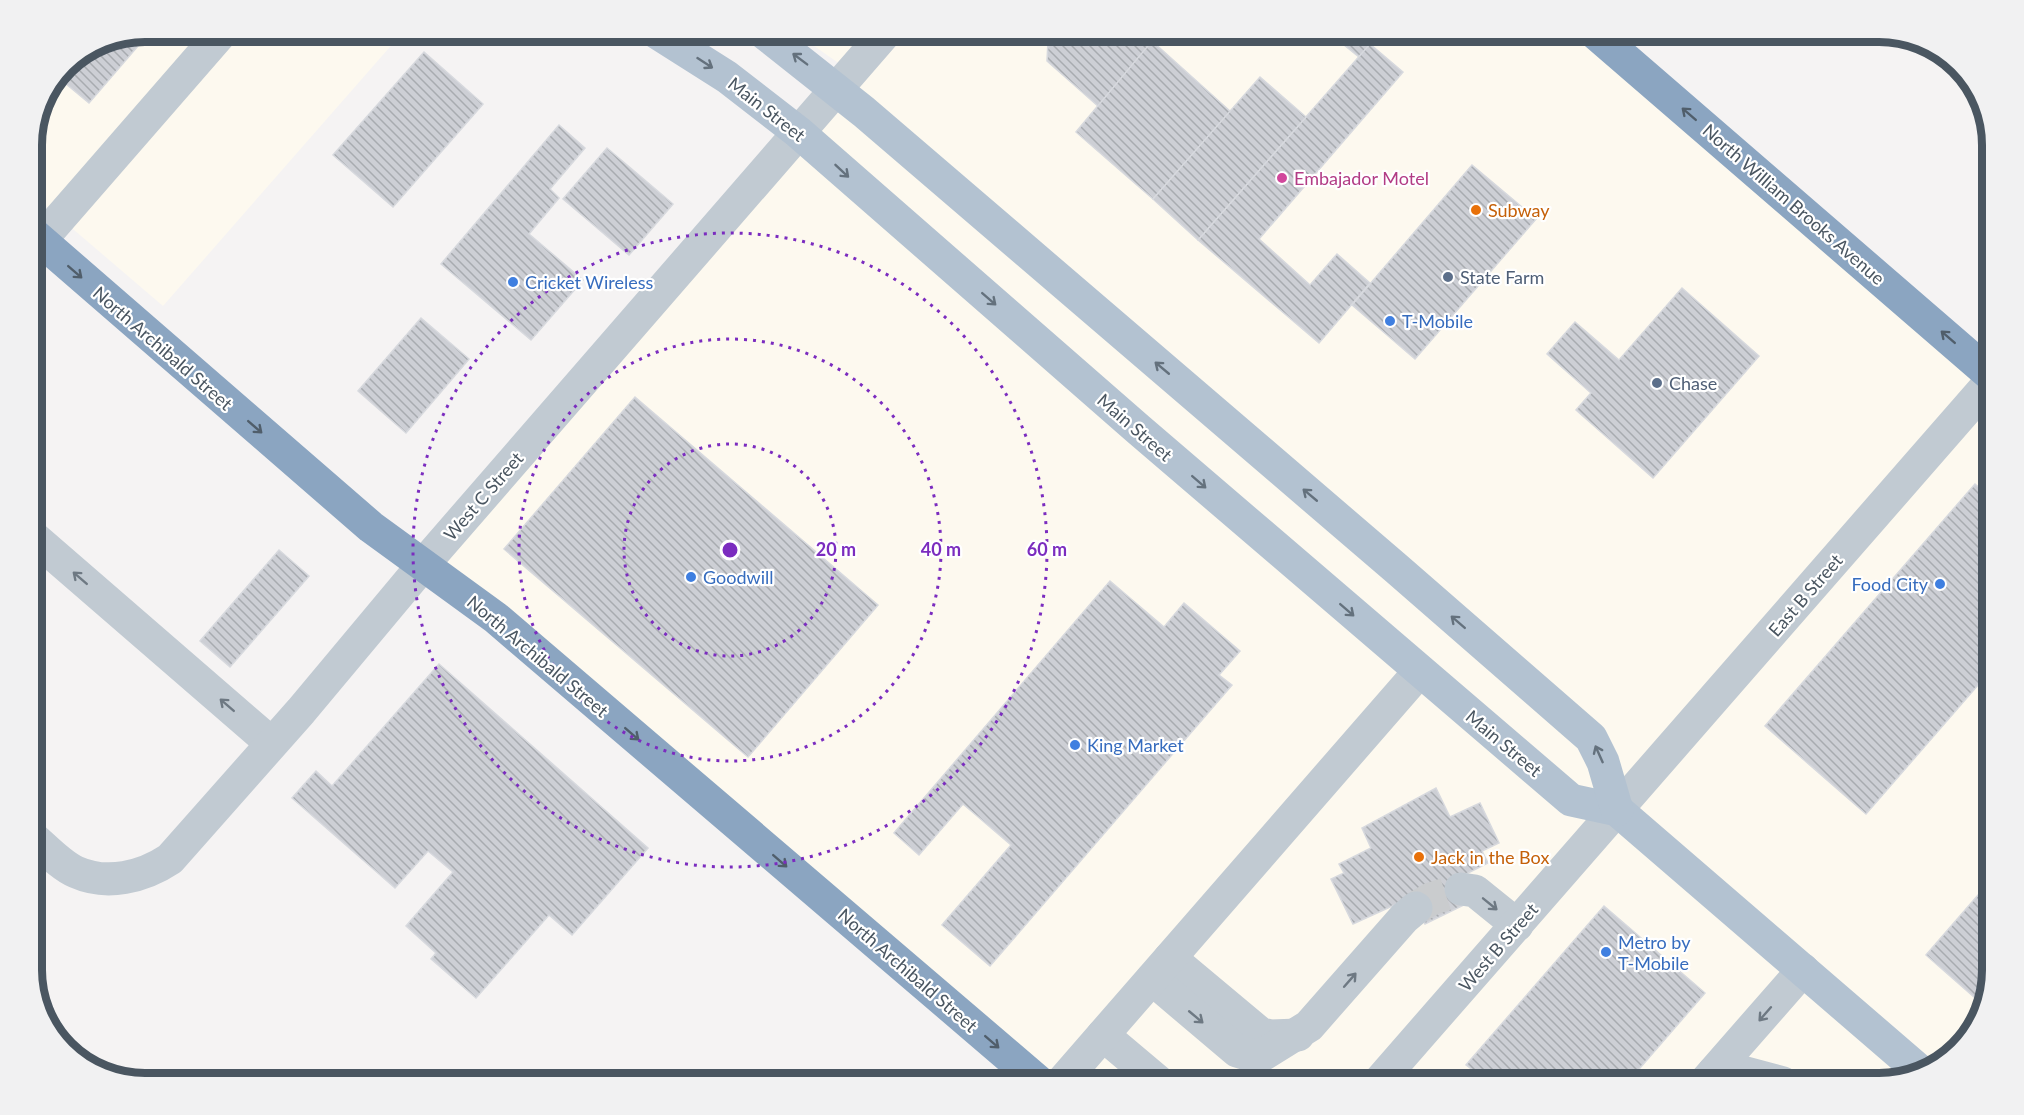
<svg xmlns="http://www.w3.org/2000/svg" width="2024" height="1115" font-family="Lato,sans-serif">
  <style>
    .commercial { fill: #fdf9ef }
    .building { fill: url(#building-back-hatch); stroke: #d7d9de; stroke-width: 1.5 }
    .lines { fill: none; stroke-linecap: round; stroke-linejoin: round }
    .minor-tunnel { stroke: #caccce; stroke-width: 33; stroke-dasharray: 33 16; stroke-linecap: butt }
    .minor { stroke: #c1cad2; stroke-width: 33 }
    .major { stroke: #b3c2d1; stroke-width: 33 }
    .highway { stroke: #8ba5c1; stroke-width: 33 }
    .oneway { stroke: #64717d }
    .oneway2 { stroke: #505e6b }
    .oneway3 { stroke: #6e7983 }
    .ring { fill: none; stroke: #7b2cbf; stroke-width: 3; stroke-dasharray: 3 6 }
    .hotel-dot { fill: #d1479c; stroke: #fff; stroke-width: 2 }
    .food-dot { fill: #e8710a; stroke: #fff; stroke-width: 2 }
    .service-dot { fill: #5c6f8a; stroke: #fff; stroke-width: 2 }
    .shop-dot { fill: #3f7fe0; stroke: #fff; stroke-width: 2 }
    .labels { text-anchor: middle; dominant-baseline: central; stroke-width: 4.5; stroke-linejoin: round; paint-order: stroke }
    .street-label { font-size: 18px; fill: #4a5661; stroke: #fff }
    .hotel-label { font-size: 18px; fill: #b23c85; stroke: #fff; text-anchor: start }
    .food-label { font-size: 18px; fill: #c56008; stroke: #fff; text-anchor: start }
    .service-label { font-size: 18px; fill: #4e5e75; stroke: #fff; text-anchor: start }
    .shop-label { font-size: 18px; fill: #366cbe; stroke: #fff; text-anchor: start }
    .rim { fill: none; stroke: #4a5661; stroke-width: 8 }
    .centre { fill: #7b2cbf; stroke: #fff; stroke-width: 3 }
    .ring-label { font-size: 18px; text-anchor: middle; font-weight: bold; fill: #7b2cbf; stroke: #fff; stroke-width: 4.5; stroke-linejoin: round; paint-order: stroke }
  </style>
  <defs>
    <pattern id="building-back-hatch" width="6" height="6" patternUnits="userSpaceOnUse" patternTransform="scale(1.5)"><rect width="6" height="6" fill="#cdcfd5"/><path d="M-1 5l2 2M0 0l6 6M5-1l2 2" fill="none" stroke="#a8abb0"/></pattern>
  </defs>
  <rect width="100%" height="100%" fill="#f5f3f3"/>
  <g class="commercial">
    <polygon points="145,32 403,32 163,306 32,194 32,138 65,65 102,40"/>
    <polygon points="794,32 1594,32 1992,377 1992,970 1977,1026 1936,1068 1879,1083 1034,1083 423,565 850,71"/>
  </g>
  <g class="building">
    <polygon points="145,32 150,32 89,103 59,78 65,65 102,40"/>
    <polygon points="1056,32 1161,32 1099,107 1047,61 1048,41"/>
    <polygon points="1328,32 1381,32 1359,57"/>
    <polygon points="1152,41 1231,112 1153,199 1076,132"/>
    <polygon points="1370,44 1403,72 1259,239 1310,285 1337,254 1370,283 1319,343 1198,240"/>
    <polygon points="424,52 483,104 393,207 333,155"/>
    <polygon points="1260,77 1306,117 1198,240 1153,199"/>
    <polygon points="559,125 585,148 550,189 559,198 529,234 583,280 531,340 441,264"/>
    <polygon points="607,148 673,204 629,255 563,199"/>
    <polygon points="1472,165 1536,219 1415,359 1352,305"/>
    <polygon points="1682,288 1759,356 1653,478 1576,410 1591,393 1547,354 1575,322 1619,360"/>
    <polygon points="421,318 469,359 406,433 358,391"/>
    <polygon points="635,397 878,605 748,757 504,549"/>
    <polygon points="1975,484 1992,498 1992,669 1866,814 1765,726"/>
    <polygon points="279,550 309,576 230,667 200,641"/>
    <polygon points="1110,581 1164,627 1184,603 1240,651 1219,675 1232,685 990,966 942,925 1011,845 963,804 919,855 894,833"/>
    <polygon points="439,664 648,848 572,935 549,915 476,998 431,959 436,953 406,926 453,872 428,851 395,888 292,798 316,771 332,786"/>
    <polygon points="1436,788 1450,817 1480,803 1499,843 1482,851 1488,863 1456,879 1468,903 1425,924 1412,897 1353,924 1331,879 1344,873 1339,864 1371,848 1362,828"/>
    <polygon points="1992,879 1992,970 1983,1005 1926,955"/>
    <polygon points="1604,906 1705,993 1627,1083 1490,1083 1466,1065"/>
  </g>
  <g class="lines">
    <polyline class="minor-tunnel" points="1416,908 1431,899 1461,889"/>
    <g class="minor">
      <polyline points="40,241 222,32"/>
      <polyline points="32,536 271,743"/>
      <path d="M32 837C45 848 60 865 76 872 107 886 143 877 170 859L301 711 423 565 886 32"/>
      <polyline points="1461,889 1475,891 1517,925"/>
      <polyline points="1170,958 1261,1034 1271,1036 1298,1035"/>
      <polyline points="1152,979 1237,1051 1250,1055 1264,1054 1309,1026 1404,918 1416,908"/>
      <polyline points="1103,1035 1160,1083"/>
      <polyline points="1714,1072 1742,1072 1783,1083"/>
      <polyline points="1061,1083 1419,672"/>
      <polyline points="1378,1083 1992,380"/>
      <polyline points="1704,1083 1803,970"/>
    </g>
    <g class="major">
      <polyline points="656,32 727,77 798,132 1138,429 1571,800 1617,810 1921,1072"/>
      <polyline points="763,32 864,112 1397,569 1591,738 1603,762 1617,810"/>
    </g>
    <g class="highway">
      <polyline points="1594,32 1992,376"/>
      <polyline points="32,233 371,527 496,618 1040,1083"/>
    </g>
  </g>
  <defs><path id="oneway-shaft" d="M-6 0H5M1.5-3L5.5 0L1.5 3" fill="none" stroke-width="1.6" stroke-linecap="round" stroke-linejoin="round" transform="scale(1.5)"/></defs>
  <g class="oneway">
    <use href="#oneway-shaft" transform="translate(800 59) rotate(-143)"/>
    <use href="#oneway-shaft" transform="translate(705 63) rotate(33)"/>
    <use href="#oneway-shaft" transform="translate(842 171) rotate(43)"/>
    <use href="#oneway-shaft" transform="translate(989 299) rotate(41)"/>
    <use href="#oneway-shaft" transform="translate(1162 368) rotate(-140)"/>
    <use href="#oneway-shaft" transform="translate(1199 482) rotate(41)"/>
    <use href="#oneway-shaft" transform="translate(1310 495) rotate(-140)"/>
    <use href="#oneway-shaft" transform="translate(1347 610) rotate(41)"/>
    <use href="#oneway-shaft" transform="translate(1458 622) rotate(-139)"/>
    <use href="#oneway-shaft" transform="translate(1599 754) rotate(-114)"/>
  </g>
  <g class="oneway2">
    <use href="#oneway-shaft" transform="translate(1689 114) rotate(-139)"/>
    <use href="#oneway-shaft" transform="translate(75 272) rotate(41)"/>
    <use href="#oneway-shaft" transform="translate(1948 337) rotate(-139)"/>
    <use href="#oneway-shaft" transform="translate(255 427) rotate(41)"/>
    <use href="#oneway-shaft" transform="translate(632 734) rotate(41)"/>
    <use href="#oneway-shaft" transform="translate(780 861) rotate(41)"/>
    <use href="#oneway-shaft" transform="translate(992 1042) rotate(41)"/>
  </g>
  <g class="oneway3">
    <use href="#oneway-shaft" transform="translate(80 578) rotate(-139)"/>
    <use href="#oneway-shaft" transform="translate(227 705) rotate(-139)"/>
    <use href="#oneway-shaft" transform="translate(1490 904) rotate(39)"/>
    <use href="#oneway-shaft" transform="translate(1350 980) rotate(-49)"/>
    <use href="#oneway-shaft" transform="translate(1765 1014) rotate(131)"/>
    <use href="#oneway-shaft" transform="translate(1196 1017) rotate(40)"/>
  </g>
  <g class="ring">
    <circle cx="730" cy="550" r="106"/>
    <circle cx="730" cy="550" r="211"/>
    <circle cx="730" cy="550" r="317"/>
  </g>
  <circle class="hotel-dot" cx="1282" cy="178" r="6"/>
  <g class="food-dot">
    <circle cx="1476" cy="210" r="6"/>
    <circle cx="1419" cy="857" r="6"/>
  </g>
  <g class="service-dot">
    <circle cx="1448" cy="277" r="6"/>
    <circle cx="1657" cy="383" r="6"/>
  </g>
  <g class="shop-dot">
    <circle cx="513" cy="282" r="6"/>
    <circle cx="1390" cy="321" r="6"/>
    <circle cx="691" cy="577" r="6"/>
    <circle cx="1940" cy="584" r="6"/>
    <circle cx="1075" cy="745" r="6"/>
    <circle cx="1606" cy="952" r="6"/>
  </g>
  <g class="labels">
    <g class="street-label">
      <text transform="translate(767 109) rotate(38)">Main Street</text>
      <text transform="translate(1794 204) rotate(41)">North William Brooks Avenue</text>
      <text transform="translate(163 348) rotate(41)">North Archibald Street</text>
      <text transform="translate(1135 427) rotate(41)">Main Street</text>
      <text transform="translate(483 496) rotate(-49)">West C Street</text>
      <text transform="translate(1805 595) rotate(-49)">East B Street</text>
      <text transform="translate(538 656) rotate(40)">North Archibald Street</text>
      <text transform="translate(1504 743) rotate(40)">Main Street</text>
      <text transform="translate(1498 947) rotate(-49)">West B Street</text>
      <text transform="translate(908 970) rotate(41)">North Archibald Street</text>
    </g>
    <g class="hotel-label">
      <text x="1294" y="178">Embajador Motel</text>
    </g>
    <g class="food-label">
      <text x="1488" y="210">Subway</text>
      <text x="1431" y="857">Jack in the Box</text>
    </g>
    <g class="service-label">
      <text x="1460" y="277">State Farm</text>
      <text x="1669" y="383">Chase</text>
    </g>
    <g class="shop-label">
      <text x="525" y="282">Cricket Wireless</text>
      <text x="1402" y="321">T-Mobile</text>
      <text x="703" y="577">Goodwill</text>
      <text x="1928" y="584" text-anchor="end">Food City</text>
      <text x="1087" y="745">King Market</text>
      <text x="1618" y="942">Metro by<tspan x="1618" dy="21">T-Mobile</tspan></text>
    </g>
  </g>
  <path d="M0 0H2024V1115H0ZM145 42H1879A103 103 0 0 1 1982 145V970A103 103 0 0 1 1879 1073H145A103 103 0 0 1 42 970V145A103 103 0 0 1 145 42Z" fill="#f1f1f2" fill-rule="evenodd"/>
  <path class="rim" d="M145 42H1879A103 103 0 0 1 1982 145V970A103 103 0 0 1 1879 1073H145A103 103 0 0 1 42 970V145A103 103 0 0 1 145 42Z"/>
  <circle cx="730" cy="550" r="9" class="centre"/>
  <g class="ring-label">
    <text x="836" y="556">20 m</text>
    <text x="941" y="556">40 m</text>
    <text x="1047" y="556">60 m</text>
  </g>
</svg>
